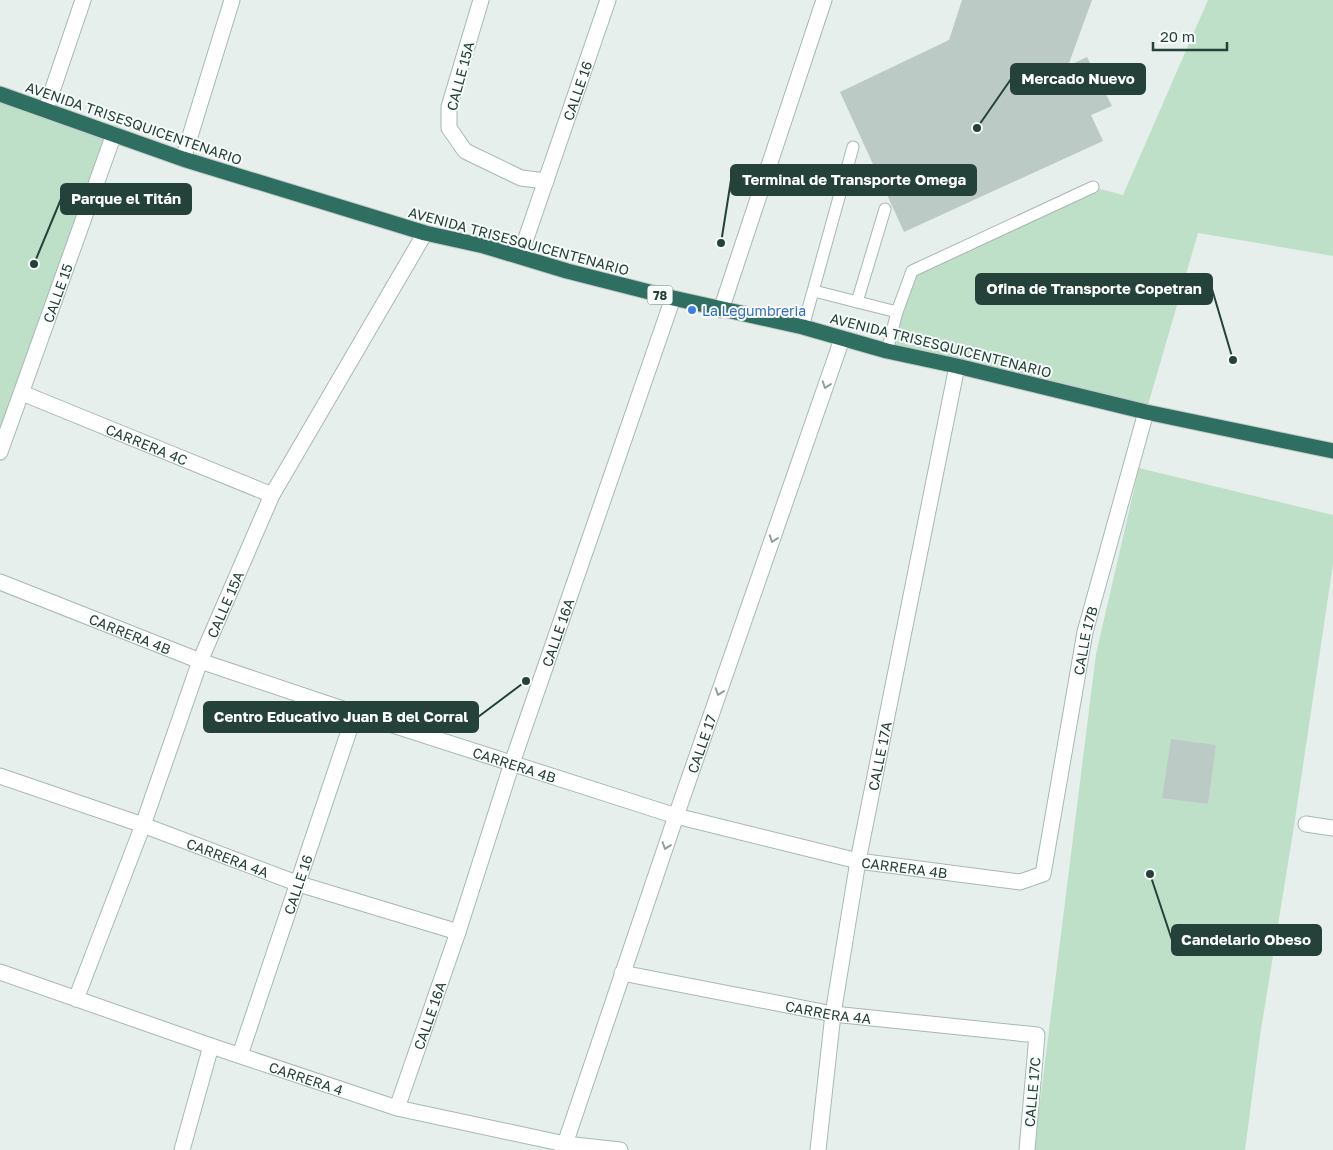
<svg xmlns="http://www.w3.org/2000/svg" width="1333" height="1150" font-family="'Golos Text',sans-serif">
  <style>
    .green { fill: #bfe0c8 }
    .building { fill: #bbcac4 }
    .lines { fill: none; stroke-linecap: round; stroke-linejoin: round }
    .lane-casing { stroke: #a8b8b2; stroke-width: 13 }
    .street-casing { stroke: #a8b8b2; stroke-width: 17 }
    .highway-casing { stroke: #c2cac8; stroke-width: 17 }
    .lane { stroke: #fff; stroke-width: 11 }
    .street { stroke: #fff; stroke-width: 15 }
    .highway { stroke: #2f6f62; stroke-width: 15 }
    .oneway { stroke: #92a09c }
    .shop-dot { fill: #3f7fe0; stroke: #f7fbf9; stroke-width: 2 }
    .labels { text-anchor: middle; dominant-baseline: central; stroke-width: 4; stroke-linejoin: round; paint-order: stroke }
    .shield { fill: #f7fbf9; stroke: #637a73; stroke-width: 1 }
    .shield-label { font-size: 12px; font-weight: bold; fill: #24423a }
    .street-label { font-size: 14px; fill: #24423a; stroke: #f7fbf9 }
    .shop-label { font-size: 14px; fill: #366cbe; stroke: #f7fbf9; text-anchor: start }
    .leader { fill: none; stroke: #24423a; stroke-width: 2 }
    .callout-dot { fill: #24423a; stroke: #f7fbf9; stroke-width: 2 }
    .callout { fill: #24423a; stroke: #24423a; stroke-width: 2 }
    .callout-label { font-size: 15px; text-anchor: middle; font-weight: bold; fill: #fff }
  </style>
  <rect width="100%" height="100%" fill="#e6efeb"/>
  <g class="green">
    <polygon points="1208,0 1333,0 1333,256 1198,233 1146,412 887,351 912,271 1093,187 1123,195"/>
    <polygon points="0,94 114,134 0,451"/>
    <polygon points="1139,468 1333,515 1333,564 1294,826 1260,1036 1245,1150 1034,1150 1096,654"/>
  </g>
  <g class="building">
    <polygon points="962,0 1092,0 1068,66 1087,57 1112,106 1091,115 1103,141 904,232 840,92 949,40"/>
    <polygon points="1171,739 1216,745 1208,804 1162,798"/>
  </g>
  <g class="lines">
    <defs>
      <g id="lane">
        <polyline points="814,291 897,312"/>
        <polyline points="857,302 885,209"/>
        <polyline points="803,327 853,147"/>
        <polyline points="887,351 897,312 912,271 1093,187"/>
      </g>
      <g id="street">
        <polyline points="481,0 449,107 449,128 465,151 521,178 546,181"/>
        <polyline points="46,109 83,0"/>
        <polyline points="183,159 232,0"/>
        <path id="s1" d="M520 256 608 0"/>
        <polyline points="721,310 824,0"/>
        <path id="s2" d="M22 393 272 495"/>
        <path id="s3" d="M0 452 114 134"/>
        <path id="s4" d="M0 582 200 661 355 713 676 816 858 861 1020 882 1043 874 1085 632 1146 412"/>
        <path id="s5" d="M0 776 143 825 299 884 458 932"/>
        <polyline points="1306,824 1333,828"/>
        <path id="s6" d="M0 972 211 1046 397 1108 565 1144 620 1150"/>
        <path id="s7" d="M622 973 833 1014 1037 1035 1027 1150"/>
        <path id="s8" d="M76 999 143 825 200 661 272 495 425 233"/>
        <path id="s9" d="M240 1055 355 713"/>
        <path id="s10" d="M397 1108 458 932 512 763 673 298"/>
        <polyline points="182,1150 211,1046"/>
        <path id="s11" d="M563 1150 676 816 842 339"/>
        <path id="s12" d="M818 1150 833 1014 858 861 957 366"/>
      </g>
      <polyline id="highway" points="0,94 183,159 425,233 484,246 567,271 673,298 803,327 887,351 957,366 1146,412 1333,451"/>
    </defs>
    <use href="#lane" class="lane-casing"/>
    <use href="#street" class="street-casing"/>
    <use href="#highway" class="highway-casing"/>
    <use href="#lane" class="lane"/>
    <use href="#street" class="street"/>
    <use href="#highway" class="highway"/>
  </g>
  <defs><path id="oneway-chevron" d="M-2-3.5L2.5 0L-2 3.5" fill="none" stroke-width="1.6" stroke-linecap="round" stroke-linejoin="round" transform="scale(1.25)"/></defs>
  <g class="oneway">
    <use href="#oneway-chevron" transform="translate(826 385) rotate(109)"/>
    <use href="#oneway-chevron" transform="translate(773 539) rotate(109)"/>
    <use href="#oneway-chevron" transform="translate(719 692) rotate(109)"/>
    <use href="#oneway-chevron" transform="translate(666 846) rotate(109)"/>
  </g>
  <circle class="shop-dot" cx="692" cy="310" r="5"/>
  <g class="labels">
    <rect class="shield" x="647.5" y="285.5" width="25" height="19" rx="4"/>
    <g class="shield-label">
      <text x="660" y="295">78</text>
    </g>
    <g class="street-label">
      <text transform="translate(460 76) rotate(-75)">CALLE 15A</text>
      <text stroke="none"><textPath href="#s1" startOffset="175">CALLE 16</textPath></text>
      <text transform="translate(134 123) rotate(19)">AVENIDA TRISESQUICENTENARIO</text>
      <text transform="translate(519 241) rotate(15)">AVENIDA TRISESQUICENTENARIO</text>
      <text stroke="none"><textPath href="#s3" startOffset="169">CALLE 15</textPath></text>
      <text transform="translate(941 345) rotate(14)">AVENIDA TRISESQUICENTENARIO</text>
      <text stroke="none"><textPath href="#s2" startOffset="135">CARRERA 4C</textPath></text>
      <text stroke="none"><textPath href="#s8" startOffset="422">CALLE 15A</textPath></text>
      <text stroke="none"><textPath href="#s10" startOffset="502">CALLE 16A</textPath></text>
      <text stroke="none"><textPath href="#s4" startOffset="140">CARRERA 4B</textPath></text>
      <text stroke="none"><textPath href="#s4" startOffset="1328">CALLE 17B</textPath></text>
      <text stroke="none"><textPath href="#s11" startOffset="429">CALLE 17</textPath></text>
      <text stroke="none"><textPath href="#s12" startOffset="399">CALLE 17A</textPath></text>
      <text stroke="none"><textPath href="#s4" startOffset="546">CARRERA 4B</textPath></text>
      <text stroke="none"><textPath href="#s5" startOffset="242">CARRERA 4A</textPath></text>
      <text stroke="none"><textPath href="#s4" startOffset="950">CARRERA 4B</textPath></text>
      <text stroke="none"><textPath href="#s9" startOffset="180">CALLE 16</textPath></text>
      <text stroke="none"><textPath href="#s7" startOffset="210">CARRERA 4A</textPath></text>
      <text stroke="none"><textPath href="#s10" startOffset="98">CALLE 16A</textPath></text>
      <text stroke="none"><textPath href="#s6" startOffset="324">CARRERA 4</textPath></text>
      <text transform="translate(1032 1092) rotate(-85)">CALLE 17C</text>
    </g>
    <g class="shop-label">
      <text x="702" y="310">La Legumbreria</text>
    </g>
  </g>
  <path class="leader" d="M977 128L1011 79M721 243L731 180M34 264L61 199M1233 360L1212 289M526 681L478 717M1150 874L1172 940"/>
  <g class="callout-dot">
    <circle cx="977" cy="128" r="5"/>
    <circle cx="721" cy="243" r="5"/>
    <circle cx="34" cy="264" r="5"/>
    <circle cx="1233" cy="360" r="5"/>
    <circle cx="526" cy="681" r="5"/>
    <circle cx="1150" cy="874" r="5"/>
  </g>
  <g class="callout">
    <rect x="1011" y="64" width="134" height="30" rx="5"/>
    <rect x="731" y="165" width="245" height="30" rx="5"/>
    <rect x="61" y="184" width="130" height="30" rx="5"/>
    <rect x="976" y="274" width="236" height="30" rx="5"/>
    <rect x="204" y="702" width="274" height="30" rx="5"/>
    <rect x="1172" y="925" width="149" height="30" rx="5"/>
  </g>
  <g class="callout-label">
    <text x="1078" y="84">Mercado Nuevo</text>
    <text x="854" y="185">Terminal de Transporte Omega</text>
    <text x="126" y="204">Parque el Titán</text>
    <text x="1094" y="294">Ofina de Transporte Copetran</text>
    <text x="341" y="722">Centro Educativo Juan B del Corral</text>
    <text x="1246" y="945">Candelario Obeso</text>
  </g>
  <path d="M1153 42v8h74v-8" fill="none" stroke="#24423a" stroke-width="2.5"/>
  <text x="1160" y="42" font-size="15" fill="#24423a" stroke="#f7fbf9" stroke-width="4" paint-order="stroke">20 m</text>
</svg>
